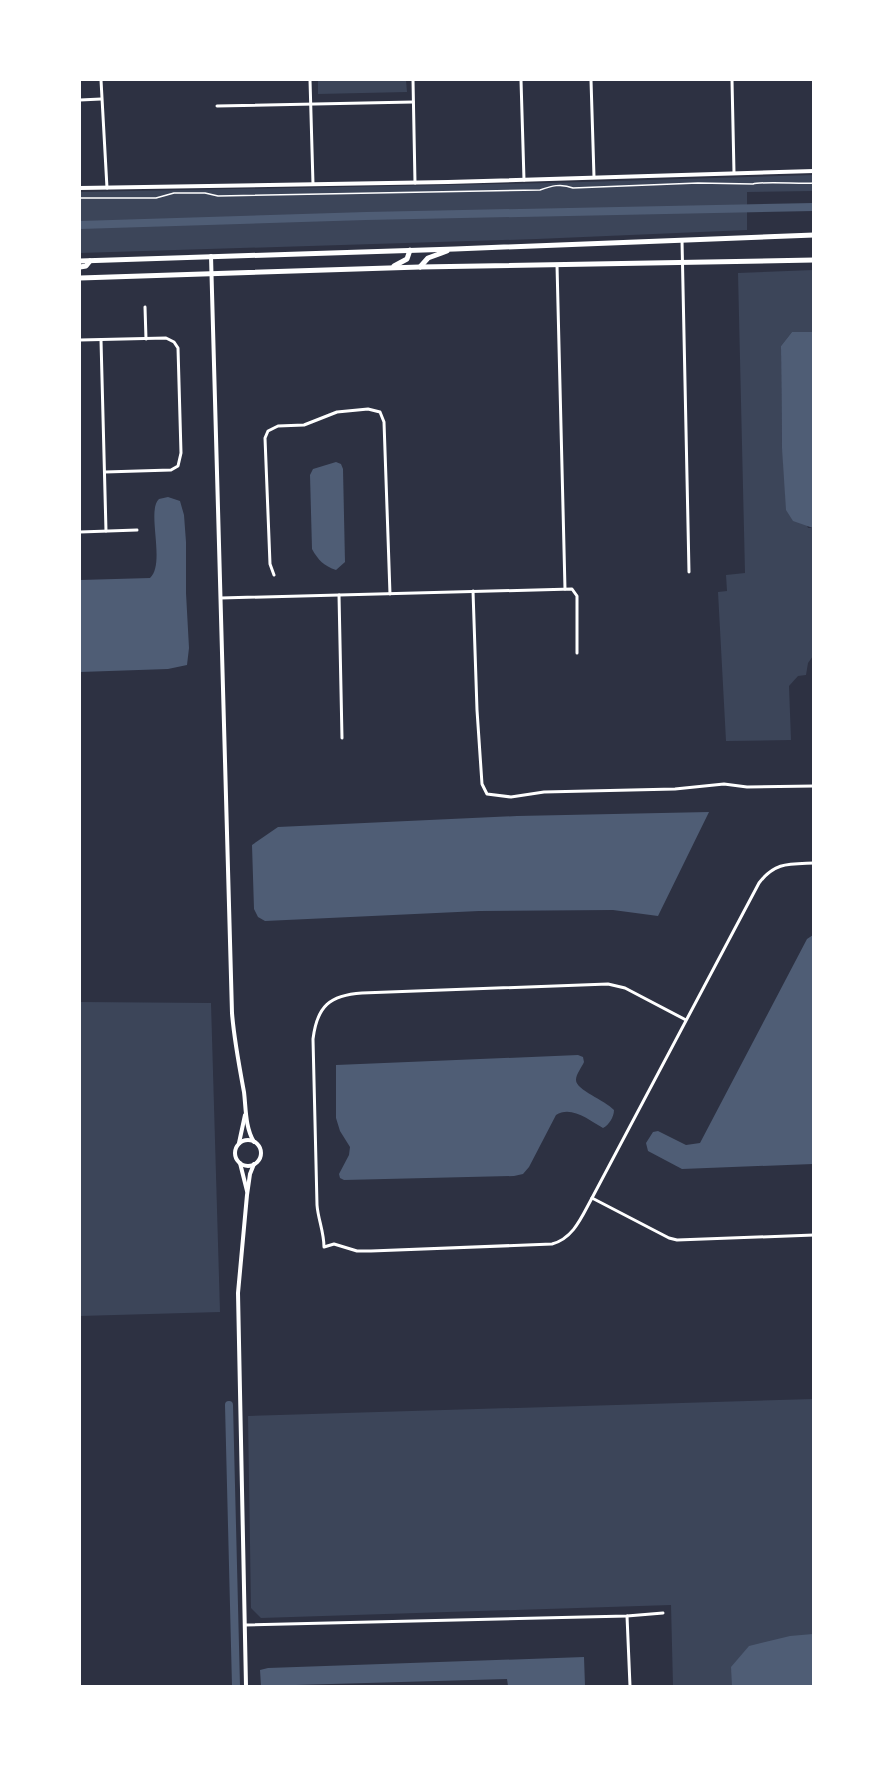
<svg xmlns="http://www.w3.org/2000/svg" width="893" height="1766" font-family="Roboto,sans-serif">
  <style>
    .green { fill: #3c4559 }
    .water { fill: #4f5d75 }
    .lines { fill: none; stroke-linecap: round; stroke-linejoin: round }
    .canal { stroke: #4f5d75; stroke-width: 8 }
    .path { stroke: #fff; stroke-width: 1.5 }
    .minor { stroke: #fff; stroke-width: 3 }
    .tertiary { stroke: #fff; stroke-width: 4 }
    .primary { stroke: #fff; stroke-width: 5 }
  </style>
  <rect width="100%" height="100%" fill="#2d3142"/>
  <g class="green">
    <polygon points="318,80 406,80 407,92 318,94"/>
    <polygon points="814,175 813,191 747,192 747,230 537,239 80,253 80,192 549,183"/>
    <polygon points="813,270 813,332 792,332 781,346 782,448 808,528 814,528 813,656 808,663 806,675 798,676 789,686 791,740 726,741 718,592 727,591 726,575 745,573 738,273"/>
    <polygon points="80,1002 211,1003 220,1312 80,1316"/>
    <polygon points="813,1399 813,1686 673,1686 671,1605 261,1618 251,1608 248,1416"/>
  </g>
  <g class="water">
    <polygon points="792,332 813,332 813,528 793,521 786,510 782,448 781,346"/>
    <path d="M336 462 341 464 343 469 345 562 336 570C324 566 318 560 312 549L310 475 313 469Z"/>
    <path d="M168 497 180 501 184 515 186 542V593L189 648 187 665 168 669 80 672V580L150 578C166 563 146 511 159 499Z"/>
    <polygon points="709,812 658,916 613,910 479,911 265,921 258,917 254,909 252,845 278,827 517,816"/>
    <polygon points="813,935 813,1164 682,1169 648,1151 646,1143 653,1132 658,1131 686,1145 700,1143 807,939"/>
    <path d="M578 1055 583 1057 584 1062C582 1067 576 1074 576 1080 576 1090 605 1100 614 1110 614 1117 609 1125 603 1128 589 1120 571 1105 556 1115L529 1167 523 1174 514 1176 344 1180 340 1178 339 1174 349 1155 350 1147 340 1131 336 1118V1065Z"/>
    <polygon points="813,1634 813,1686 732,1686 731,1667 749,1646 790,1636"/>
    <polygon points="584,1657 585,1686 508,1686 507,1679 261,1686 260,1670 268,1668"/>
  </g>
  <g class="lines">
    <g class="canal">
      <polyline points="80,225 366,216 814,207"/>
      <polyline points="229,1405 236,1686"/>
    </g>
    <path class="path" d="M80 198H156L174 193H205L218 196 540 190C551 186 561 183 573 188L698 183 753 184C760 181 801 184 814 183"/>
    <g class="minor">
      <polyline points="101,80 107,188"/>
      <polyline points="310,80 313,184"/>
      <polyline points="413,80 415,183"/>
      <polyline points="521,80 524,180"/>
      <polyline points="591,80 594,177"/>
      <polyline points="732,80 734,173"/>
      <polyline points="80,100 101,99"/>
      <polyline points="217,106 413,102"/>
      <polyline points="682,240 689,572"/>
      <polyline points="557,265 565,589"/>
      <polyline points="145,307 146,339"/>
      <polyline points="80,340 166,338 174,342 178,348 181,453 178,466 171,470 105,472"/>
      <polyline points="101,340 106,531"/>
      <polyline points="80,532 137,530"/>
      <polyline points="274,575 270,564 265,438 268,431 278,426 304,425 337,412 368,409 380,412 384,422 390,594"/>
      <polyline points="473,591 477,710 482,784 487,794 511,797 544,792 675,789 724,784 747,787 814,786"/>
      <polyline points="339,595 342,738"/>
      <polyline points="221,598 572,589 577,596 577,653"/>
      <path d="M686 1020 625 988 608 984 362 993C330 995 317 1006 313 1039L317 1205C318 1219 324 1232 324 1247L334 1244 357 1251H371L552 1244C574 1238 582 1216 592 1198L759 883C775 862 789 864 814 863"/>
      <polyline points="592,1198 669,1238 677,1240 814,1235"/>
      <polyline points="627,1616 630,1686"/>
      <polyline points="245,1625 627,1616 663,1613"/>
    </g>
    <g class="tertiary">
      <polyline points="80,188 448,182 814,171"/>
      <path d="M211 256 232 1013C234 1039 239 1065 244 1092 246 1108 245 1127 254 1142"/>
      <circle cx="248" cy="1153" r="13"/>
      <polyline points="239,1143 245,1115"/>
      <polyline points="240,1163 247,1191"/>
      <polyline points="246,1686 238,1293 247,1195 250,1174 254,1164"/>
    </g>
    <g class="primary">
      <polyline points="80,261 455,249 814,235"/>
      <polyline points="394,266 407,259 410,250"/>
      <polyline points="80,267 86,266 90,261"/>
      <polyline points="420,267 428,258 447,251"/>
      <polyline points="80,278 420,267 814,260"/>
    </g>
  </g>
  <rect width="893" height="1766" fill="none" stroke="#ffffff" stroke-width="162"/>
</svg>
